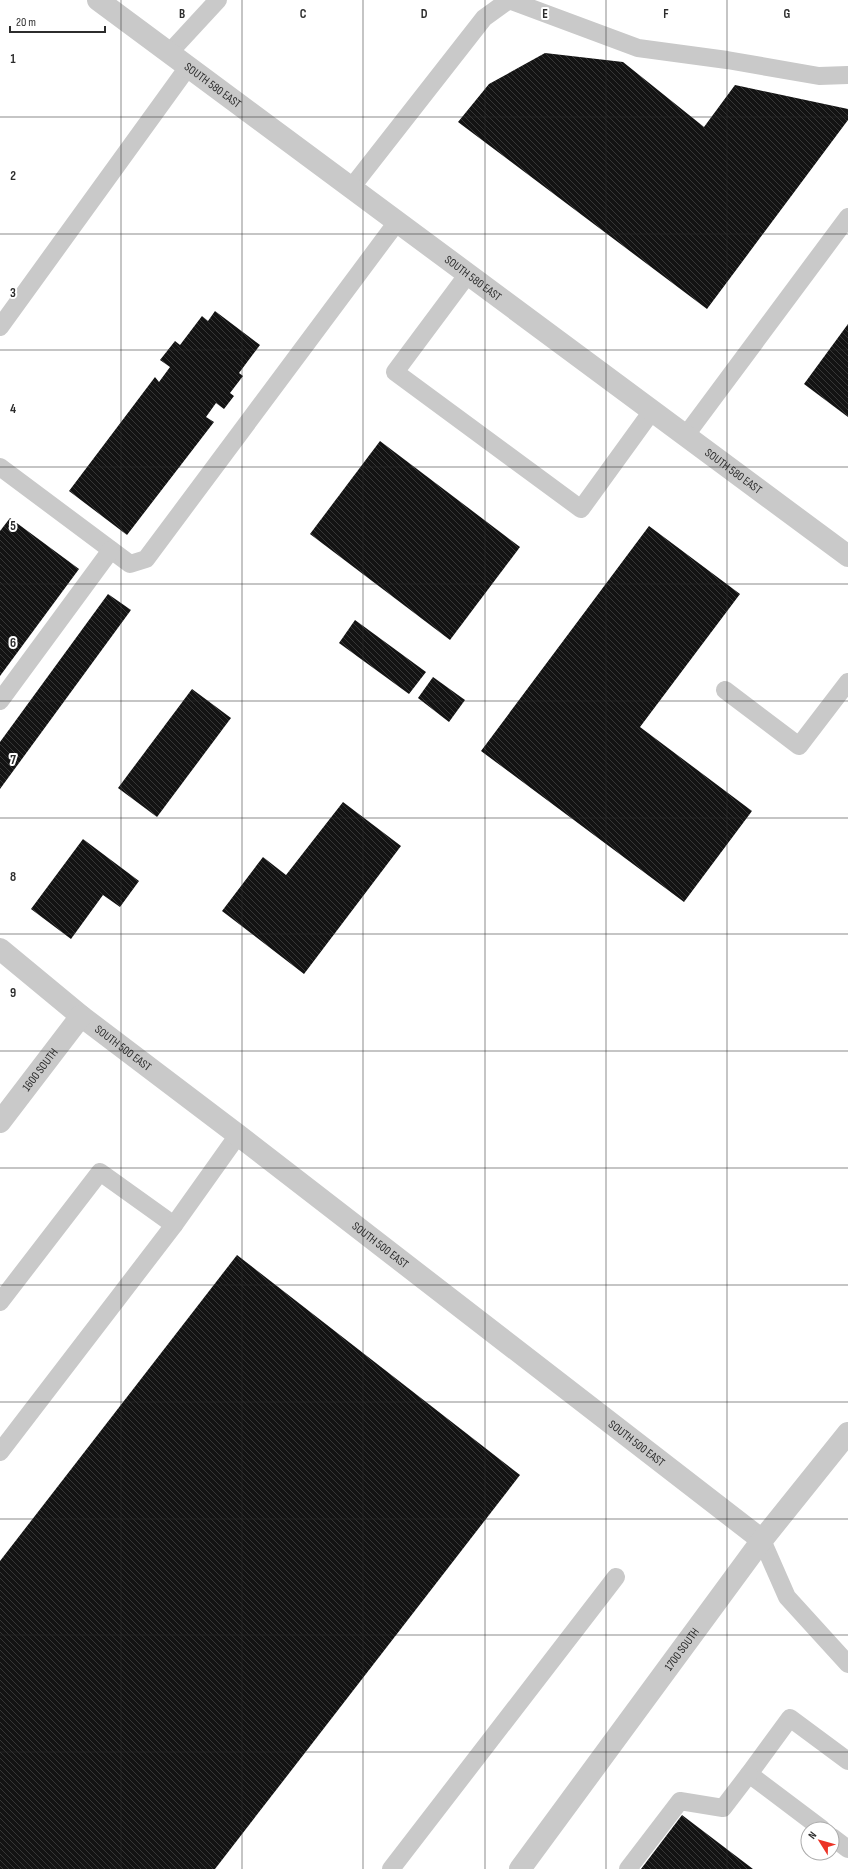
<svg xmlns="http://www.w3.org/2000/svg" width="848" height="1869" font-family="'Sofia Sans Condensed',sans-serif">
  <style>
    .building { fill: url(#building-back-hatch) }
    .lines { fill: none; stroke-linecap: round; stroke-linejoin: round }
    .service { stroke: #c9c9c9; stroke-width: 18 }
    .minor { stroke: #c9c9c9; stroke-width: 22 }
    .grid { fill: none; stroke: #2c2c2c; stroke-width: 1; stroke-opacity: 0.55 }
    .labels { text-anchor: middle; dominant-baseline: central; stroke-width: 4; stroke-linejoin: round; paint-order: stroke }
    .street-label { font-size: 12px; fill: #2c2c2c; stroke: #fff }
    .grid-label { font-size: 13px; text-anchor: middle; font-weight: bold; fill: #2c2c2c; stroke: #fff; stroke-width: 4; stroke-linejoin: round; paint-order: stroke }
  </style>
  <defs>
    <pattern id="building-back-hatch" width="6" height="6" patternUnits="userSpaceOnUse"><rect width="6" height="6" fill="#131313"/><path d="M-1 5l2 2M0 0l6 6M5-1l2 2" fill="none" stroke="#363636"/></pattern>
  </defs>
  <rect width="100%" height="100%" fill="#fff"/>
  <g class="building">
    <polygon points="545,53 623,62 704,127 735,85 848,109 848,120 707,309 458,122 489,84"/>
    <polygon points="215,311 260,345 239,373 243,376 230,393 234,396 224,409 216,403 206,417 214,422 127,535 69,491 155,377 159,382 170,367 160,360 175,341 180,345 202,316 208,321"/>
    <polygon points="848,324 848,417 804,384"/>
    <polygon points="380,441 520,547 450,640 310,534"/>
    <polygon points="10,518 79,569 0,676 0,531"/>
    <polygon points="649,526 740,594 640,727 752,811 684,902 481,751"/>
    <polygon points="108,594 131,610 0,789 0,742"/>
    <polygon points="355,620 426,672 409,694 339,643"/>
    <polygon points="433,677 465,700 449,722 418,698"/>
    <polygon points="192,689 231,718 157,817 118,788"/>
    <polygon points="343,802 401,846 304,974 222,911 263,857 286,875"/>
    <polygon points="83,839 139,881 120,907 103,895 71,939 31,909"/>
    <polygon points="237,1255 520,1475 215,1869 0,1869 0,1561"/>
    <polygon points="682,1815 753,1869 641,1869"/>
  </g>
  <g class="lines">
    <g class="service">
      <polyline points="169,53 218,0"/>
      <polyline points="351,188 484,18 509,0 638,48 727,60 819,76 848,75"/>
      <polyline points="468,274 395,372 581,509 652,411"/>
      <polyline points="0,327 188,67"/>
      <polyline points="686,435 848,217"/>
      <polyline points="0,467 130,564 146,559 397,222"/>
      <polyline points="725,690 799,746 848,682"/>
      <polyline points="0,701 111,550"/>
      <polyline points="0,1302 100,1172 174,1225 238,1135"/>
      <polyline points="0,1452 174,1225"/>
      <polyline points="762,1540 787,1597 848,1664"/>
      <polyline points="822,1829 749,1774 790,1718 848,1761"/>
      <polyline points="832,1837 848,1849"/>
      <polyline points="391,1869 616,1577"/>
      <polyline points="628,1869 680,1801 723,1808 749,1774"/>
    </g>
    <g class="minor">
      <path id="s1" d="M98 0 848 556"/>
      <path id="s2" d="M0 949 81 1016 238 1135 762 1540"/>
      <path id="s3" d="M0 1122 81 1016"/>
      <path id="s4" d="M520 1869 762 1540 848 1433"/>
    </g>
  </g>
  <path class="grid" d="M121 0V1869M242 0V1869M363 0V1869M485 0V1869M606 0V1869M727 0V1869M0 117H848M0 234H848M0 350H848M0 467H848M0 584H848M0 701H848M0 818H848M0 934H848M0 1051H848M0 1168H848M0 1285H848M0 1402H848M0 1519H848M0 1635H848M0 1752H848"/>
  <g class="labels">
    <g class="street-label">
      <text stroke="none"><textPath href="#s1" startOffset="143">SOUTH 580 EAST</textPath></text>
      <text stroke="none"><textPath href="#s1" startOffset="467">SOUTH 580 EAST</textPath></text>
      <text stroke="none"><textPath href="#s1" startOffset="791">SOUTH 580 EAST</textPath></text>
      <text stroke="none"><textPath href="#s2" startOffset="158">SOUTH 500 EAST</textPath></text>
      <text stroke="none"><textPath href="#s3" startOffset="66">1600 SOUTH</textPath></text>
      <text stroke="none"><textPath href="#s2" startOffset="482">SOUTH 500 EAST</textPath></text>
      <text stroke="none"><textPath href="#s2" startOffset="806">SOUTH 500 EAST</textPath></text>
      <text stroke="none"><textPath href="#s4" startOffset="273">1700 SOUTH</textPath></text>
    </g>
  </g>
  <g class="grid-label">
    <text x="182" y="18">B</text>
    <text x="303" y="18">C</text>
    <text x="424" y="18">D</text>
    <text x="545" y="18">E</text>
    <text x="666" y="18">F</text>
    <text x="787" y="18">G</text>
    <text x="13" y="63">1</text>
    <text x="13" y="180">2</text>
    <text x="13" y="297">3</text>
    <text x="13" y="413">4</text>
    <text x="13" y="530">5</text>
    <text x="13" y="647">6</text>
    <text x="13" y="764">7</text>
    <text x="13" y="881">8</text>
    <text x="13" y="997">9</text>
  </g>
  <g transform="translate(820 1841) rotate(307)"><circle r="19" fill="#ffffff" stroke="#ababab"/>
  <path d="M0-3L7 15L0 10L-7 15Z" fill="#ec3326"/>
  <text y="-6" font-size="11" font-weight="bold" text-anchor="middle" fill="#2c2c2c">N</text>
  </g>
  <path d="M10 26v6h95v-6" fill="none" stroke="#2c2c2c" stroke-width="2"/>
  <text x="16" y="26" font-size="12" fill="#2c2c2c" stroke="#ffffff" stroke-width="3" paint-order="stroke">20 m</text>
</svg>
